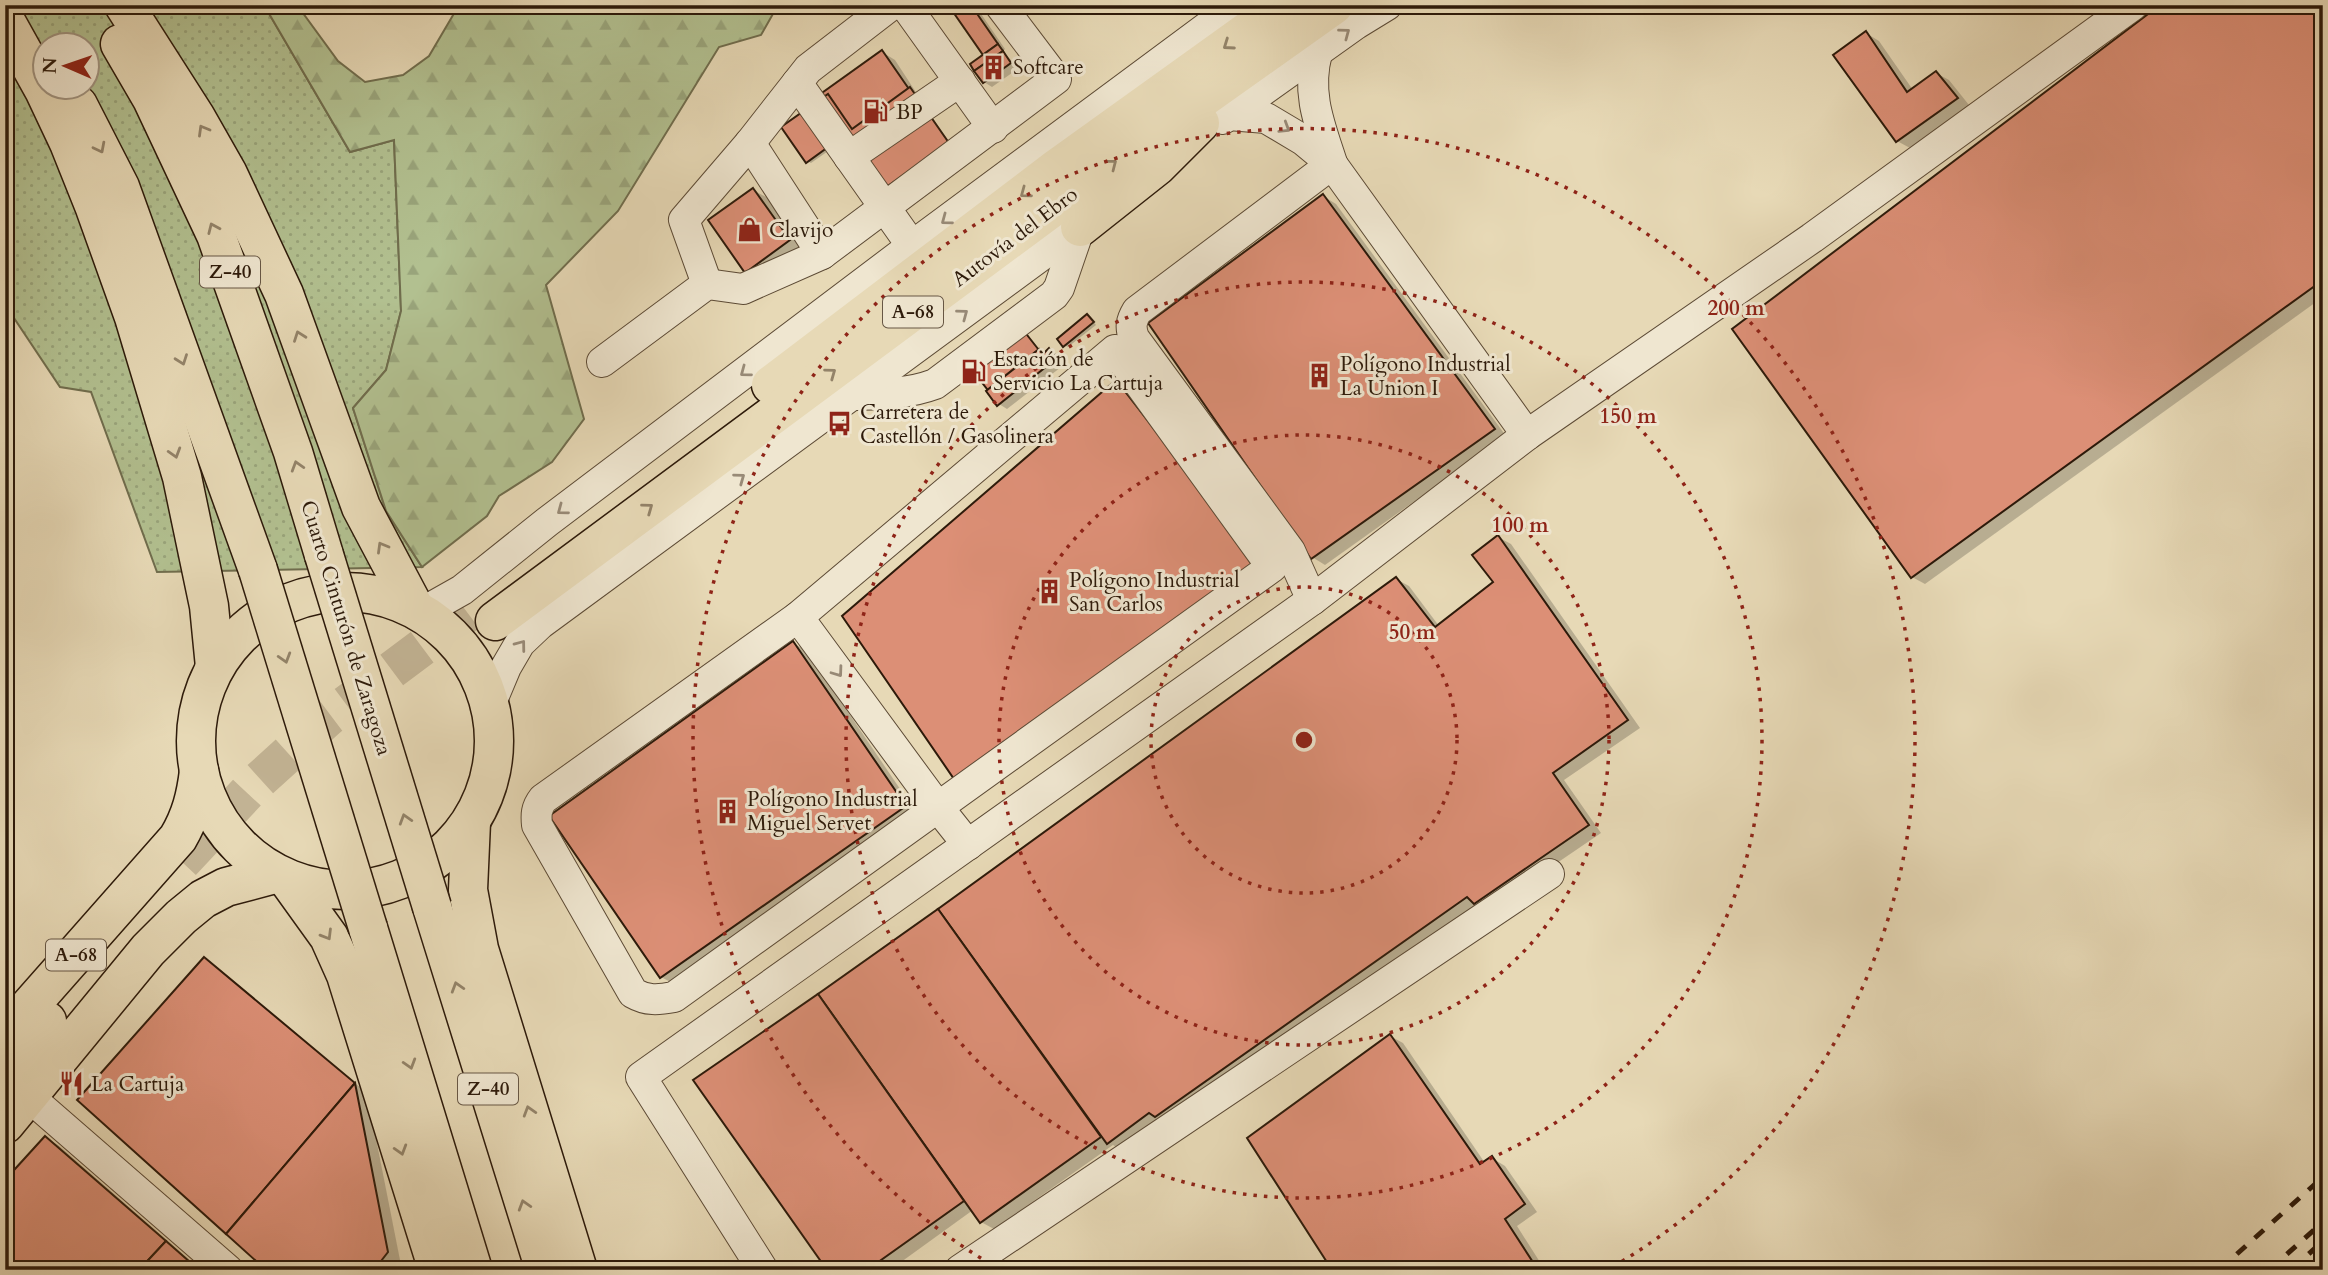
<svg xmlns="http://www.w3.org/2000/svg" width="2328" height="1275" font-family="Cardo,serif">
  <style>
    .grass { fill: url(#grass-dots); stroke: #706d4d; stroke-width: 2; fill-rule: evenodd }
    .forest { fill: url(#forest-firs); stroke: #706d4d; stroke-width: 2 }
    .shadow { fill: #0003 }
    .building { fill: #dc8f76; stroke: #2d1a0a; stroke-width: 2 }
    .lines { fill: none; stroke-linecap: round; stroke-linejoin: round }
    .highway-tunnel { stroke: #c2b394; stroke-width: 38; stroke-dasharray: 38 19; stroke-linecap: butt }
    .minor-casing { stroke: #5c4a35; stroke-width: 32 }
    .highway-casing { stroke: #2d1a0a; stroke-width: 41 }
    .minor { stroke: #efe6d0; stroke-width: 30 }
    .highway { stroke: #e7d9b6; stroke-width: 38 }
    .rail { stroke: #2d1a0a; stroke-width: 5; stroke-dasharray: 12 12; stroke-linecap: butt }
    .highway-bridge-casing { stroke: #2d1a0a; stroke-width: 41; stroke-linecap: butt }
    .highway-bridge { stroke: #e7d9b6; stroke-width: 38 }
    .oneway { stroke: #988a77 }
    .oneway2 { stroke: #938369 }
    .ring { fill: none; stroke: #8f2418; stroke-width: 3.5; stroke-dasharray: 3.5 7 }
    .labels { text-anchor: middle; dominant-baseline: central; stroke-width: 6; stroke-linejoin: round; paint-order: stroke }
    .shield { fill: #efe6d0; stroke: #675745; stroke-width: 2 }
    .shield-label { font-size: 19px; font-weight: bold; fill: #2d1a0a }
    .poi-label { font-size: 21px; fill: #2d1a0a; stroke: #efe6d0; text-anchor: start }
    .street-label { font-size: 21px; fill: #2d1a0a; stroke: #efe6d0 }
    .centre { fill: #8f2418; stroke: #efe6d0; stroke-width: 3.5 }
    .ring-label { font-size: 21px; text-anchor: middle; font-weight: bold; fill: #8f2418; stroke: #efe6d0; stroke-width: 6; stroke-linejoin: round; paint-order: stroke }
  </style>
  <defs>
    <pattern id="grass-dots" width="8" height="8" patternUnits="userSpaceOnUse" patternTransform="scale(1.75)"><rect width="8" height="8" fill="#b2c090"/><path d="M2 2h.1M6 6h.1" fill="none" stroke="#99a47b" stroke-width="1.8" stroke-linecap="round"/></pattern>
    <pattern id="forest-firs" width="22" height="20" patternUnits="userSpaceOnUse" patternTransform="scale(1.75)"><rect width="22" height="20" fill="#b2c090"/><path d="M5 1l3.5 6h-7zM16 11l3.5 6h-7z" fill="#99a47b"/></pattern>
  </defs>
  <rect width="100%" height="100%" fill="#e7d9b6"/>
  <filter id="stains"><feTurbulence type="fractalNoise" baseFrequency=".00286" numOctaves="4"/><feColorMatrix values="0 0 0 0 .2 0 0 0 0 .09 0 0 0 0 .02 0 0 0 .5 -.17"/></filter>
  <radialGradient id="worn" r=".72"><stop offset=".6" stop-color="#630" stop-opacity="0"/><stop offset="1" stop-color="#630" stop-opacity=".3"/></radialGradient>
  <path class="grass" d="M5 5H264L350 152 394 140 401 311 386 370 353 408 386 511 422 567 157 572 91 392 60 387 10 312 5 295ZM46 46H88V88H46Z"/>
  <polygon class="forest" points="264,5 297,5 338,61 365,82 403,75 429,56 459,5 778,5 761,35 719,47 618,211 546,285 584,419 552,462 499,496 487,516 422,567 386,511 353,408 386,370 401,311 394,140 350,152"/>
  <g class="shadow">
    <polygon points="951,5 975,5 1005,49 1003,51 1007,56 1019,68 992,87 984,82 985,55"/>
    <polygon points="2323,5 2323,297 1925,584 1912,577"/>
    <polygon points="1866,33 1879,41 1913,90 1936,73 1949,80 1969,105 1910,148 1897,141"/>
    <polygon points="882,52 895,60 951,146 873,200 834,147 811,163 807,161 824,99"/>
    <polygon points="753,190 766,197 802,248 746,271"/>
    <polygon points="1323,196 1336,204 1506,436 1325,565 1312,557"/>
    <polygon points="1091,318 1096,325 1068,347 1064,345"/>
    <polygon points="1024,330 1041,352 1045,354 1050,350 1058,355 1065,364 1007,409 999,404"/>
    <polygon points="1116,382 1129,389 1274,575 968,785"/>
    <polygon points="1498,537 1511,544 1640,728 1564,780 1601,833 1488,910 1121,1150 1113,1145 994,1229 981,1222 973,1210 890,1270 829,1270 696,1080 939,911 1396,579 1409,586 1439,626 1495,582"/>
    <polygon points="793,643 806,650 917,814 674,984 661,977"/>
    <polygon points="204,959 217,967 367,1093 400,1260 392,1270 268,1270"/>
    <polygon points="1390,1036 1403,1043 1485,1163 1492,1158 1505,1166 1537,1212 1517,1226 1545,1270 1334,1270"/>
    <polygon points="45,1138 58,1145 201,1270 5,1270"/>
  </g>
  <g class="building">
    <polygon points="956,5 971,5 998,44 983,55 951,9"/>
    <polygon points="2160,5 2323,5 2323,280 1911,578 1732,329"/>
    <polygon points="1866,31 1907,92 1936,71 1958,98 1896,142 1833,55"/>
    <polygon points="998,44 1003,51 974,71 970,64"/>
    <polygon points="882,50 911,92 848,137 819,95"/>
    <polygon points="1003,51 1011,63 983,83 974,71"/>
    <polygon points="910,87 949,143 868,200 831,145 806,163 781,127 828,94 852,129"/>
    <polygon points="753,188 790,240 745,273 708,220"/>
    <polygon points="1323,194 1495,429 1311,559 1148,323"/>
    <polygon points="1087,314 1094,322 1063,347 1057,339"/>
    <polygon points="1020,326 1042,354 991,394 969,366"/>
    <polygon points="1049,348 1057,358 997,406 986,391 1039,349 1043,354"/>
    <polygon points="1116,380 1262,567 954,779 842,616"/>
    <polygon points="1498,535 1628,720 1553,773 1589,825 1474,904 1467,897 1155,1117 1149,1113 1107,1144 938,909 1396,577 1435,627 1493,582 1472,555"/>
    <polygon points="793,641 906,806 660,978 549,816"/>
    <polygon points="938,909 1101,1137 980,1223 818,994"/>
    <polygon points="204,957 355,1083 226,1234 77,1100"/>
    <polygon points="818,994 964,1201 867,1270 827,1270 693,1080"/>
    <polygon points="1390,1034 1480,1164 1492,1156 1525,1204 1505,1219 1538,1270 1332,1270 1247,1138"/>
    <polygon points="355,1083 388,1252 374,1270 266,1270 226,1234"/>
    <polygon points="45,1136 166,1241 139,1270 5,1270 5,1180"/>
    <polygon points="166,1241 199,1270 139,1270"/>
  </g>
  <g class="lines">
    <polyline class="highway-tunnel" points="182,862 255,784 329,717 480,604"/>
    <defs>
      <g id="minor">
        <polyline points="905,5 993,128"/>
        <path d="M1317 53C1306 93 1320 126 1332 163"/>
        <polyline points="797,83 912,246"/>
        <polyline points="1229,115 1266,118 1303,140 1332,164 1527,435"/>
        <polyline points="1223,119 1356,24 1387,5"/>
        <polyline points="750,143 822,254"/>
        <polyline points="849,157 960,81"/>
        <polyline points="707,284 684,220 750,143 808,69 891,5"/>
        <path d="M1115 350 1272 567 674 997C658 1000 647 1001 633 993L537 825C536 815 536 808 543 799L798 617Z"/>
        <polyline points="602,362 707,284 743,289 822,254 1056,79 1000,5"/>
        <path d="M854 395C882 394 908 394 935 384L1054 295 1059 288 1080 227"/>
        <path d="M1312 600 1290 551 1134 338C1130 327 1131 321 1137 311L1332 164"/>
        <polyline points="423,612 462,590 547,522 912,246 1237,5"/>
        <polyline points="798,617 937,806 968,845"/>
        <polyline points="490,705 506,667 520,643 540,624 1080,227"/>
        <polyline points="28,1096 228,1270"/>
        <polyline points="763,1270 641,1077 1312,600 1527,435 1812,238 2133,5"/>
        <polyline points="960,1270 1549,874"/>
      </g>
      <g id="highway">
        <polyline points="124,5 195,116 228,174 284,294 361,507 414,607"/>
        <polyline points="5,20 44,90 69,143 95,208 134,317 182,477 209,606 215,667"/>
        <polyline points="120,44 152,99 216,235 293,452 324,555"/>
        <polyline points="78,105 120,187 258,570"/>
        <polyline points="1080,227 1157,166 1200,123"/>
        <polyline points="771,385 1057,168 1284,5"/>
        <circle cx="345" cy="741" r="149"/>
        <polyline points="495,621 1141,142 1334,5"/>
        <polyline points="471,822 468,890 479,949 578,1270"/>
        <polyline points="288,880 329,937 346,975 438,1270"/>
        <polyline points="432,907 545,1270"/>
        <polyline points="368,928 473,1270"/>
        <path d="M5 1034 178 838C191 816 196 796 199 771"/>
        <polyline points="5,1069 47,1021"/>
        <polyline points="5,1124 148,950 181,917 203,899 226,887 275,874"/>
      </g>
    </defs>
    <use href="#minor" class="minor-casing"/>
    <use href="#highway" class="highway-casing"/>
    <use href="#minor" class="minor"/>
    <use href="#highway" class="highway"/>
    <g class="rail">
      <polyline points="2219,1270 2323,1177"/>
      <polyline points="2269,1270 2323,1222"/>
      <polyline points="2291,1270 2323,1241"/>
    </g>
    <defs>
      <g id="highway-bridge">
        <polyline points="324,555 432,907"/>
        <polyline points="258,570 368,928"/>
      </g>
    </defs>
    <use href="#highway-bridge" class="highway-bridge-casing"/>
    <use href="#highway-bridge" class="highway-bridge"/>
  </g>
  <defs><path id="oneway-chevron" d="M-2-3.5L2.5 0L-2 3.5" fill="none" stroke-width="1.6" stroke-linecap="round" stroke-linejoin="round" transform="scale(1.75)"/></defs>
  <g class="oneway">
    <use href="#oneway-chevron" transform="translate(1345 33) rotate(-37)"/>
    <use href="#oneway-chevron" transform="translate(1285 128) rotate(32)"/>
    <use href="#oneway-chevron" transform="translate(946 220) rotate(143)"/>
    <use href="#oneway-chevron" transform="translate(963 314) rotate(-37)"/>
    <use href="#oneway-chevron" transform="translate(745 372) rotate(143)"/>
    <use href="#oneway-chevron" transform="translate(740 478) rotate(-36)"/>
    <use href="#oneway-chevron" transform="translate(562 510) rotate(143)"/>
    <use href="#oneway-chevron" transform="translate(521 645) rotate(-53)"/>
    <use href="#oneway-chevron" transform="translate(838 672) rotate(54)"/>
  </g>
  <g class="oneway2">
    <use href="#oneway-chevron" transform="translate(1228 45) rotate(145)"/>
    <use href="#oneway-chevron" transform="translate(203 130) rotate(-120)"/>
    <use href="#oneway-chevron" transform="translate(100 148) rotate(63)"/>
    <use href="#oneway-chevron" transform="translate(1112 164) rotate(-38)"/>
    <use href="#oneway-chevron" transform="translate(1025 193) rotate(143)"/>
    <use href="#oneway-chevron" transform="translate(213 228) rotate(-114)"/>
    <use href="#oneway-chevron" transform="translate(299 336) rotate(-110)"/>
    <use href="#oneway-chevron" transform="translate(182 360) rotate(70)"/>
    <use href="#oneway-chevron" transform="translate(831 373) rotate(-36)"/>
    <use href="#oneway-chevron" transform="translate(175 453) rotate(73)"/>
    <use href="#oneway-chevron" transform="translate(297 466) rotate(-107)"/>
    <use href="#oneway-chevron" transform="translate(648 508) rotate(-36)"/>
    <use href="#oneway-chevron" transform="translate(382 547) rotate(-120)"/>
    <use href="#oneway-chevron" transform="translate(285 658) rotate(73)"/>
    <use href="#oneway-chevron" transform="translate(405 819) rotate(-107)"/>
    <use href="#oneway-chevron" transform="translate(327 935) rotate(59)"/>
    <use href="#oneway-chevron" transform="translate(457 987) rotate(-107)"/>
    <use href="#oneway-chevron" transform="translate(410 1064) rotate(73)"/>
    <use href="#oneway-chevron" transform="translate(529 1111) rotate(-107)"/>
    <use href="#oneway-chevron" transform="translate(401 1150) rotate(73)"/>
    <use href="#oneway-chevron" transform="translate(524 1205) rotate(-107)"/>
  </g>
  <g class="ring">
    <circle cx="1304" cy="740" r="153"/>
    <circle cx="1304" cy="740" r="305"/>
    <circle cx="1304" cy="740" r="458"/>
    <path d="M999 1269A611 611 0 1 1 1609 1269"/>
  </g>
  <defs>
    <symbol id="building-bare" viewBox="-9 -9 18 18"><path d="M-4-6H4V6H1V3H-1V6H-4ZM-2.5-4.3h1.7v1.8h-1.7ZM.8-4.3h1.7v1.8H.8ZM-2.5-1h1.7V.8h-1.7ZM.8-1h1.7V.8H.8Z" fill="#8f2418" stroke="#efe6d0" stroke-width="2.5" paint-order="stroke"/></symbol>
    <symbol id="fuel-bare" viewBox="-9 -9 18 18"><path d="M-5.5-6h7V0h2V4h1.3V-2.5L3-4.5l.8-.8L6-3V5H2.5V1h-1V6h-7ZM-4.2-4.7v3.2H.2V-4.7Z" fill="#8f2418" stroke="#efe6d0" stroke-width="2.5" paint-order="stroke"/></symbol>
    <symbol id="shop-bare" viewBox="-9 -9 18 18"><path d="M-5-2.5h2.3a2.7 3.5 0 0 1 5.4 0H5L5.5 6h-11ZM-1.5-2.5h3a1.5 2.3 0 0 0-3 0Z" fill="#8f2418" stroke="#efe6d0" stroke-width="2.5" paint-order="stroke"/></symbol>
    <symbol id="bus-bare" viewBox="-9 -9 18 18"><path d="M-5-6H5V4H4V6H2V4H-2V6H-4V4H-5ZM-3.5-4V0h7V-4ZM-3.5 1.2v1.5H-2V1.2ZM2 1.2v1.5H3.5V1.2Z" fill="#8f2418" stroke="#efe6d0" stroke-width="2.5" paint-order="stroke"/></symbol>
    <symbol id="restaurant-bare" viewBox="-9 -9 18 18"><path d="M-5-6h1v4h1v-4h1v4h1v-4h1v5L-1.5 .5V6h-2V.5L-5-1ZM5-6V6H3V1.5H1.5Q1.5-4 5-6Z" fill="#8f2418" stroke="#efe6d0" stroke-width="2.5" paint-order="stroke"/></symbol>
  </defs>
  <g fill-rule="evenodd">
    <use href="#building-bare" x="976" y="50" width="35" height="35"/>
    <use href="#fuel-bare" x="858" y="94" width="35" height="35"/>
    <use href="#shop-bare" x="732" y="212" width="35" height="35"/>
    <use href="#fuel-bare" x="956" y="354" width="35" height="35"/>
    <use href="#building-bare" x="1302" y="358" width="35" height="35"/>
    <use href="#bus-bare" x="822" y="406" width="35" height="35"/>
    <use href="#building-bare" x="1032" y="574" width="35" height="35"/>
    <use href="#building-bare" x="710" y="794" width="35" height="35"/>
    <use href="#restaurant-bare" x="54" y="1066" width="35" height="35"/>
  </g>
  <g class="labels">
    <g class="shield">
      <rect x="200" y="256.5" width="60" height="31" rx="5"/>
      <rect x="883" y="296.5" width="60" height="31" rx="5"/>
      <rect x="46" y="939.5" width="60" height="31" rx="5"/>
      <rect x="458" y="1073.5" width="60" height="31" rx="5"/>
    </g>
    <g class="shield-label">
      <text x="230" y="272">Z-40</text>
      <text x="913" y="312">A-68</text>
      <text x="76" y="955">A-68</text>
      <text x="488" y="1089">Z-40</text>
    </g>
    <g class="poi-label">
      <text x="1013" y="67">Softcare</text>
      <text x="896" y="112">BP</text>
      <text x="769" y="230">Clavijo</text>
      <text x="993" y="359">Estación de<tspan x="993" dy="24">Servicio La Cartuja</tspan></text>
      <text x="1340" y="364">Polígono Industrial<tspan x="1340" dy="24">La Union I</tspan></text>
      <text x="860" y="412">Carretera de<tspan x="860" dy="24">Castellón / Gasolinera</tspan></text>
      <text x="1069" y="580">Polígono Industrial<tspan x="1069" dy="24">San Carlos</tspan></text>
      <text x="747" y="799">Polígono Industrial<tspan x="747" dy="24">Miguel Servet</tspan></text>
      <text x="91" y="1084">La Cartuja</text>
    </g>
    <g class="street-label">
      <text transform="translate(1015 237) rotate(-37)">Autovía del Ebro</text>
      <text transform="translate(346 628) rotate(73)">Cuarto Cinturón de Zaragoza</text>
    </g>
  </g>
  <circle cx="1304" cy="740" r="10" class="centre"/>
  <g class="ring-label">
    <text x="1736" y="315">200 m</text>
    <text x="1628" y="423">150 m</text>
    <text x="1520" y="532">100 m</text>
    <text x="1412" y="639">50 m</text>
  </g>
  <rect width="2328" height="1275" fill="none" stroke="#e7d9b6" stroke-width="28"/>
  <rect x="7" y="7" width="2314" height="1261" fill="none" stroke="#2d1a0a" stroke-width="3.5"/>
  <rect x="14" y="14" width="2300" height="1247" fill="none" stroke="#2d1a0a" stroke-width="2"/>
  <g transform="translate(66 66) rotate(272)"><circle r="33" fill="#efe6d0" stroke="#a19481" stroke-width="2"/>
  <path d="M0-5L12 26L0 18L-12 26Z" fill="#8f2418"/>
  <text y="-10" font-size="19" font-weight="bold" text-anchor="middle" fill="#2d1a0a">N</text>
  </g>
  <rect width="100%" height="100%" filter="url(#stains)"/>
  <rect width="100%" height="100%" fill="url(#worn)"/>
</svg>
